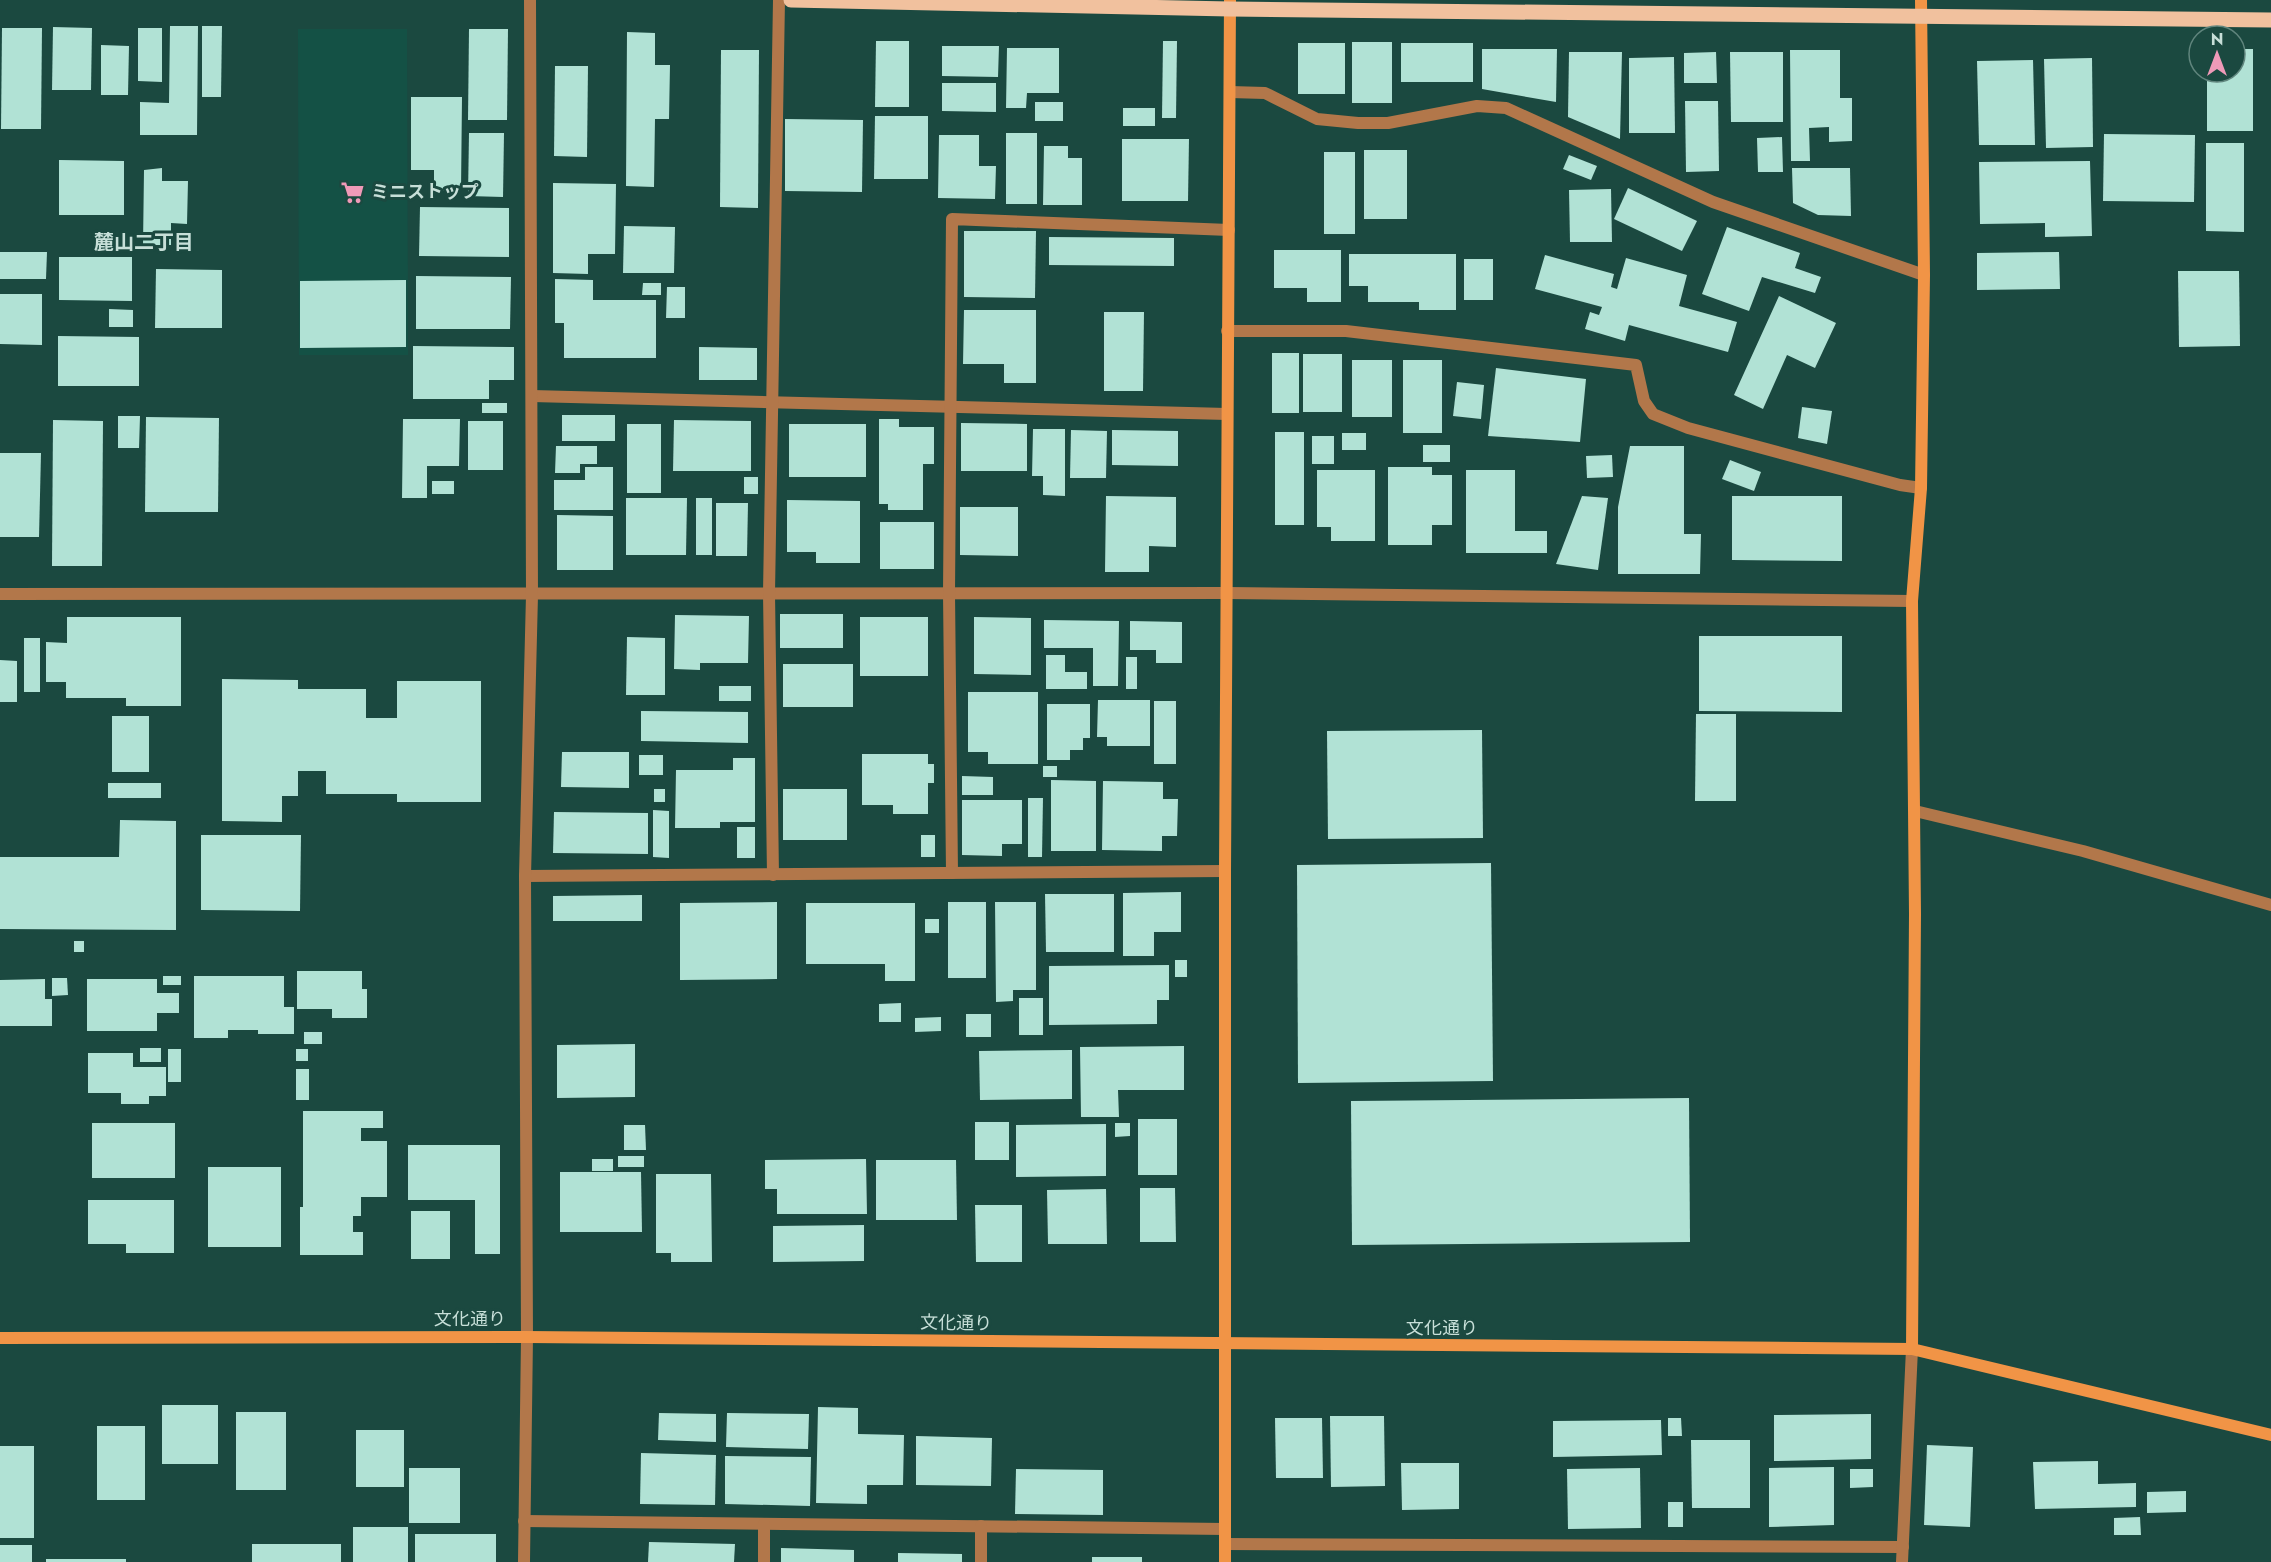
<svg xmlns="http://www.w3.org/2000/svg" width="2271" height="1562" font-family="Jost,'Noto Sans JP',sans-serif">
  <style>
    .built { fill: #145145 }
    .building { fill: #b1e2d5 }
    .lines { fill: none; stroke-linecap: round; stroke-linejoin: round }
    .street { stroke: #b2774a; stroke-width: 12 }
    .secondary { stroke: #f19446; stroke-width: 12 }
    .primary { stroke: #f1c19e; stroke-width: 15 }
    .labels { text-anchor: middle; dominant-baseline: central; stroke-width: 6; stroke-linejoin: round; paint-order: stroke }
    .poi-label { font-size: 18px; font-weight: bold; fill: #c7dfd8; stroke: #1b4940; text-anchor: start }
    .street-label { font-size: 18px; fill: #c7dfd8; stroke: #1b4940 }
    .neighbourhood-label { font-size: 20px; font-weight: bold; fill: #c7dfd8; stroke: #1b4940 }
  </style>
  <rect width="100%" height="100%" fill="#1b4940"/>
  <polygon class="built" points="298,29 407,29 408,355 299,355"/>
  <g class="building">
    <polygon points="170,26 198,26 197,135 140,135 140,102 169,103"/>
    <polygon points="202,26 222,26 221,97 202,97"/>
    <polygon points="53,27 92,28 91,90 52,90"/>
    <polygon points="2,28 42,28 41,129 1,129"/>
    <polygon points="138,28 162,28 162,82 138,81"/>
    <polygon points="469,29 508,29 507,120 468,120"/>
    <polygon points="627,32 655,33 655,65 670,65 669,119 655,119 654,187 626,186"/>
    <polygon points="876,41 909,41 909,107 875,107"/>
    <polygon points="1163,41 1177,41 1176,118 1162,118"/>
    <rect x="1352" y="42" width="40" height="61"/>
    <rect x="1298" y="43" width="47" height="51"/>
    <rect x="1401" y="43" width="72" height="39"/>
    <polygon points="101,45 129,46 128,95 101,95"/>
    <polygon points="942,46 999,46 998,77 942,76"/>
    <polygon points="1007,48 1059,48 1059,93 1027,93 1026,108 1006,108"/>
    <polygon points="1482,49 1557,49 1556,102 1482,89"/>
    <polygon points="2235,49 2253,49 2253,131 2207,131 2207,72 2235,72"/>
    <polygon points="721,50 759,50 758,208 720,207"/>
    <polygon points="1790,50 1840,50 1840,98 1852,98 1852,141 1829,142 1829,127 1809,128 1810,161 1791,161"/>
    <polygon points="1569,52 1622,52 1620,139 1568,117"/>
    <polygon points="1716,52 1717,83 1684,83 1684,53"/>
    <polygon points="1730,52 1783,52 1783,122 1731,122"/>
    <polygon points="1674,57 1675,133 1629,133 1629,58"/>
    <polygon points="2092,58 2093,147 2046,148 2044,59"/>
    <polygon points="2033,60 2035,145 1979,145 1977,61"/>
    <polygon points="555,66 588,66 587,157 554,156"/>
    <polygon points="942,83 996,83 996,112 942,111"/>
    <polygon points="411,97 462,97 461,191 434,191 434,170 411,170"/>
    <polygon points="1685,101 1718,101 1719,171 1686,172"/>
    <rect x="1035" y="102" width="28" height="19"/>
    <rect x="1123" y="108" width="32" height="18"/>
    <polygon points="875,116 928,116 928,179 874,179"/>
    <polygon points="785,119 863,120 862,192 785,191"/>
    <polygon points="469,133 504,133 503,197 468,196"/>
    <rect x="1006" y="133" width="31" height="71"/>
    <polygon points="2104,134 2195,135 2194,202 2103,201"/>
    <polygon points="939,135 979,135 979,166 996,166 995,199 938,198"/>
    <polygon points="1782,137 1783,172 1758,172 1757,138"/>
    <polygon points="1122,139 1189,139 1188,201 1122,201"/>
    <polygon points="2206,143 2244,143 2244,232 2206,231"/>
    <polygon points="1044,146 1068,146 1068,158 1082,158 1082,205 1043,205"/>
    <rect x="1364" y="150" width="43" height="69"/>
    <rect x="1324" y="152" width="31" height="82"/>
    <polygon points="1569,155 1597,166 1591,180 1563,169"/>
    <polygon points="59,160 124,161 124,215 59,215"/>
    <polygon points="2090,161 2092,236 2045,237 2045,223 1980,224 1979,162"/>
    <polygon points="162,168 162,181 188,181 187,224 171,223 171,245 143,245 144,170"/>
    <polygon points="1792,168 1850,168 1851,216 1818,215 1793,203"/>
    <polygon points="553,183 616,184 615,254 588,254 588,274 553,273"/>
    <polygon points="1628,188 1697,221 1682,251 1614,219"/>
    <polygon points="1611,189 1612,242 1570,242 1569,190"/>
    <polygon points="420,207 509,208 509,257 419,256"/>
    <polygon points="624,226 675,227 674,273 623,273"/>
    <polygon points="1727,227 1800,253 1795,268 1821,277 1815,293 1762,277 1749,311 1702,294"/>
    <polygon points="964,231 1036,231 1035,298 964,297"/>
    <polygon points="1049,237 1174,238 1174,266 1049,265"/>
    <polygon points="1274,250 1341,250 1341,302 1307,302 1307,288 1274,288"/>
    <polygon points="0,252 47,252 46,279 0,279"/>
    <polygon points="2059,252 2060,289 1977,290 1977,253"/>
    <polygon points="1349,254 1456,254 1456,310 1419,310 1419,302 1368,302 1368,286 1349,286"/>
    <polygon points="1545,255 1614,274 1611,287 1617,289 1626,258 1687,275 1679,306 1737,322 1728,352 1629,325 1625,341 1585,329 1590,312 1599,315 1602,307 1535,289"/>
    <polygon points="59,257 132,257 132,301 59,300"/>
    <rect x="1464" y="259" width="29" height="41"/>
    <polygon points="156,269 222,270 222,328 155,328"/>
    <polygon points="2178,271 2239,271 2240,346 2179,347"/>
    <polygon points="416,276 511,277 510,329 416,329"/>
    <polygon points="555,279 593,280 593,300 656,300 656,358 564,358 564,323 555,323"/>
    <polygon points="406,280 406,347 300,348 300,281"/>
    <polygon points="643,283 661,283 661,295 642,295"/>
    <polygon points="667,287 685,287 685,318 666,318"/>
    <polygon points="0,294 42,294 42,345 0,344"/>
    <polygon points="1779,296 1836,323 1815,368 1787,355 1763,409 1734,395"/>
    <polygon points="109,309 133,310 133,327 109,327"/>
    <polygon points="964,310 1036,310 1036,383 1004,383 1004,364 963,364"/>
    <polygon points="1104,312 1144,312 1143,391 1104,391"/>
    <polygon points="58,336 139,337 139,386 58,386"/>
    <polygon points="413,346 514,347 514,380 489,380 489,399 413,399"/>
    <polygon points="699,347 757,348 757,380 699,380"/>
    <rect x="1272" y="353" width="27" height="60"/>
    <rect x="1303" y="354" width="39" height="58"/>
    <rect x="1352" y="360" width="40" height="57"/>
    <rect x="1403" y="360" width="39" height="73"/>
    <polygon points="1496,368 1586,379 1580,442 1488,436"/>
    <polygon points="1457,382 1484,385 1481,419 1453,416"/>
    <rect x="482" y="403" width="25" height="10"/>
    <polygon points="1802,407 1832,411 1827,444 1798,438"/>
    <rect x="562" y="415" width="53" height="26"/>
    <polygon points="118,416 140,416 139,448 118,448"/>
    <polygon points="146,417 219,418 218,512 145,512"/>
    <polygon points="403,419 460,419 459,466 427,466 427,498 402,498"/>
    <polygon points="879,419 899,419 899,427 934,427 934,464 923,464 923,510 888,510 888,504 879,504"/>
    <polygon points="53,420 103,421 102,566 52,566"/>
    <polygon points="674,420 751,421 751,471 673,471"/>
    <rect x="468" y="421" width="35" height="49"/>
    <polygon points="961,423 1027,424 1027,471 961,471"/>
    <rect x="627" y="424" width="34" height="69"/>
    <rect x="789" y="424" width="77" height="53"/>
    <polygon points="1033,429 1065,429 1065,496 1043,495 1043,476 1032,476"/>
    <polygon points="1071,430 1107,431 1106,478 1070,478"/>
    <polygon points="1112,430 1178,431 1178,466 1112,465"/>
    <rect x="1275" y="432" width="29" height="93"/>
    <rect x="1342" y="433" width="24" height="17"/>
    <rect x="1312" y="436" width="22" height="28"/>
    <rect x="1423" y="445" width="27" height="17"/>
    <polygon points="556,446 597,446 597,464 580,464 580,473 555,473"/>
    <polygon points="1630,446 1684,446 1684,534 1701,534 1700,574 1618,574 1618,507"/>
    <polygon points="0,453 41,453 39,537 0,537"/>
    <polygon points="1612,455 1613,477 1587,478 1586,456"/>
    <polygon points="1730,460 1761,472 1754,491 1722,479"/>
    <polygon points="585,467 613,467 613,510 554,510 554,480 585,480"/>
    <polygon points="1388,467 1432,467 1432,475 1452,475 1452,525 1432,525 1432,545 1388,545"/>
    <polygon points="1317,470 1375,470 1375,541 1331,541 1331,527 1317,527"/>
    <polygon points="1466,470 1515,470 1515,531 1547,531 1547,553 1466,553"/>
    <rect x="744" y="477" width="14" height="17"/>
    <rect x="432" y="481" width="22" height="13"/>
    <polygon points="1106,496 1176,497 1176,547 1149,546 1149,572 1105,572"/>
    <polygon points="1582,496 1608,498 1598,570 1556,564"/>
    <polygon points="1732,496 1842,496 1842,561 1732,560"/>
    <polygon points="626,498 687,498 686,555 626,555"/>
    <rect x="696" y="498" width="16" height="57"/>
    <polygon points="787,500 860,501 860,563 816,563 816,552 787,552"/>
    <polygon points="716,503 748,503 747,556 716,556"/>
    <polygon points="960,507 1018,507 1018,556 960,555"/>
    <polygon points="557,515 613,516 613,570 557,570"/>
    <rect x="880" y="522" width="54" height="47"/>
    <rect x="780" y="614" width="63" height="34"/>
    <polygon points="675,615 749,616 748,663 700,663 700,670 674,669"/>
    <polygon points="67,617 181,617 181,706 126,706 126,698 66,698 66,682 46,682 46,642 67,643"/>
    <rect x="860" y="617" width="68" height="59"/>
    <polygon points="974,617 1031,618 1031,675 974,674"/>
    <polygon points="1044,620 1119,621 1118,686 1093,686 1093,648 1044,648"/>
    <polygon points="1130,621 1182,622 1182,663 1156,663 1156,650 1130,650"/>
    <polygon points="1699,636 1842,636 1842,712 1699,711"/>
    <polygon points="627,637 665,638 665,695 626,695"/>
    <rect x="24" y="638" width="16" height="54"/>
    <polygon points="1046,655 1065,655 1065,672 1087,672 1087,689 1046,689"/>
    <rect x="1126" y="657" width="11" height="32"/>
    <polygon points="0,660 17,661 17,702 0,702"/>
    <rect x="783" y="664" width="70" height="43"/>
    <polygon points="222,679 298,680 298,689 366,689 366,718 397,718 397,681 481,681 481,802 397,802 397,794 326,794 326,771 298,771 298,796 282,796 282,822 222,821"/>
    <rect x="719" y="686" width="32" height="15"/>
    <polygon points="968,692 1038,692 1038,764 988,764 988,752 968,752"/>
    <polygon points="1098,700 1150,700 1150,746 1107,746 1107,737 1097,737"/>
    <rect x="1154" y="701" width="22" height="63"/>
    <polygon points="1047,704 1090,704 1090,738 1083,738 1083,750 1070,750 1070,760 1047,760"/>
    <polygon points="641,711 748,712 748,743 641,741"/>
    <polygon points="1696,714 1736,714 1736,801 1695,801"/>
    <rect x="112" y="716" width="37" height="56"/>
    <polygon points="1482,730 1483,838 1328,839 1327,731"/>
    <polygon points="562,752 629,752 629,788 561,787"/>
    <polygon points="862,754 928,754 928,764 934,764 934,783 928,783 928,814 893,814 893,805 862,805"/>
    <rect x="639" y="755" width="24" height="20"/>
    <polygon points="733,758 755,758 755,822 720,822 720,828 675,828 676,770 733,770"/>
    <rect x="1043" y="766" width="14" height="11"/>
    <polygon points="962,776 993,777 993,795 962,795"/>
    <polygon points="1051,780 1096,781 1096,851 1051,851"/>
    <polygon points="1103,781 1163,782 1163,799 1178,799 1177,836 1162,836 1162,851 1102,850"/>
    <rect x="108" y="783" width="53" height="15"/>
    <rect x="654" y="789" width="11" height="13"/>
    <rect x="783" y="789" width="64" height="51"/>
    <polygon points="1028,798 1043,798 1042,857 1028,857"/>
    <polygon points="962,800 1022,800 1022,844 1002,844 1002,856 962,855"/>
    <polygon points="653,810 669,811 669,858 653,857"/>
    <polygon points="554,812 648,813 648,854 553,853"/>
    <polygon points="120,820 176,821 176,930 0,929 0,857 119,857"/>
    <rect x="737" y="827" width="18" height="31"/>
    <polygon points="201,835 301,835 300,911 201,910"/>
    <rect x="921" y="835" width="14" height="22"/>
    <polygon points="1491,863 1493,1081 1298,1083 1297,865"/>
    <polygon points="1181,892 1181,932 1154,932 1154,956 1123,956 1123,893"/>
    <polygon points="1045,894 1114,894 1114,952 1046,952"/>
    <polygon points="642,895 642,921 553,921 553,896"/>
    <polygon points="777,902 777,979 680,980 680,903"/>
    <rect x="948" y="902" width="38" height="76"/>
    <polygon points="995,902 1036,902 1036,990 1013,990 1013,1001 996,1002"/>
    <polygon points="806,903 915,903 915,981 885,981 885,964 806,964"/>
    <rect x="925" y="919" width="14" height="14"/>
    <rect x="74" y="941" width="10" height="11"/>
    <rect x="1175" y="960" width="12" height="17"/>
    <polygon points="1169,965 1169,1000 1157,1000 1157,1024 1049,1025 1049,966"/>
    <polygon points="297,971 362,971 362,989 367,989 367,1018 332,1018 332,1009 297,1009"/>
    <rect x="163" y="976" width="18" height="9"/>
    <polygon points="194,976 284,976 284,1007 294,1007 294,1034 258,1034 258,1030 228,1030 228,1038 194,1038"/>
    <polygon points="52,978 67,978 68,995 52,996"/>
    <polygon points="45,979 45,999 52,999 52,1026 0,1026 0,980"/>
    <polygon points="87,979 157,979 157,993 179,993 179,1013 157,1013 157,1031 87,1031"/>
    <rect x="1019" y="998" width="24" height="37"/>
    <polygon points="901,1003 901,1022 879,1022 879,1004"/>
    <rect x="966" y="1014" width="25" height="23"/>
    <polygon points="941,1017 941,1031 915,1032 915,1018"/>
    <rect x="304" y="1032" width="18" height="12"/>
    <polygon points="635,1044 635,1097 557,1098 557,1045"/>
    <polygon points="1184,1046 1184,1090 1118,1090 1119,1117 1081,1117 1080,1047"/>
    <rect x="140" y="1048" width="21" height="14"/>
    <rect x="168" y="1049" width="13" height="33"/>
    <rect x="296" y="1049" width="12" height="12"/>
    <polygon points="1072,1050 1072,1099 980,1100 979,1051"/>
    <polygon points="88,1053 133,1053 133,1067 166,1067 166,1096 149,1096 149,1104 121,1104 121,1093 88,1093"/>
    <rect x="296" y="1069" width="13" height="31"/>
    <polygon points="1689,1098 1690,1242 1352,1245 1351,1101"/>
    <polygon points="303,1111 383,1111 383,1128 361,1128 361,1141 387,1141 387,1197 361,1197 361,1216 353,1216 353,1232 363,1232 363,1255 300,1255 300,1207 303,1207"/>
    <rect x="1138" y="1119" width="39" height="56"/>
    <rect x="975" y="1122" width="34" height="38"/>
    <rect x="92" y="1123" width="83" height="55"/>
    <polygon points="1115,1123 1130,1123 1130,1136 1115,1137"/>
    <polygon points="1106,1124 1106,1176 1016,1177 1016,1125"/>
    <polygon points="624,1125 645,1125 646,1150 624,1150"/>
    <polygon points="408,1145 500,1145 500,1254 475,1254 475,1200 408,1200"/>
    <rect x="618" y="1156" width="26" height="11"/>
    <rect x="592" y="1159" width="21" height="12"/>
    <polygon points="866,1159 867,1214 777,1214 777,1189 765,1189 765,1160"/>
    <polygon points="876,1160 956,1160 957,1220 876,1220"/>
    <rect x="208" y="1167" width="73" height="80"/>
    <polygon points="560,1172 641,1172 642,1232 560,1232"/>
    <polygon points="656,1174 711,1174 712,1262 671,1262 671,1253 656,1253"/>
    <polygon points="1140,1188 1175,1188 1176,1242 1140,1242"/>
    <polygon points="1106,1189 1107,1244 1048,1244 1047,1190"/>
    <polygon points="88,1200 174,1200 174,1253 126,1253 126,1244 88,1244"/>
    <polygon points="975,1205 1022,1205 1022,1262 976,1262"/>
    <rect x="411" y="1211" width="39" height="48"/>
    <polygon points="864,1225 864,1261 773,1262 773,1226"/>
    <rect x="162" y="1405" width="56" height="59"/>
    <polygon points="818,1407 858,1408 858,1434 904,1435 903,1485 867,1485 867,1504 816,1503"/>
    <rect x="236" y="1412" width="50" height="78"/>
    <polygon points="659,1413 716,1414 716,1442 658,1440"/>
    <polygon points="727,1413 809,1414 808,1449 726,1447"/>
    <polygon points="1871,1414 1871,1459 1774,1461 1774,1415"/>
    <polygon points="1330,1416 1384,1416 1385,1486 1331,1487"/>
    <polygon points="1275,1418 1322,1418 1323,1478 1276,1478"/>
    <polygon points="1668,1418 1681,1418 1682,1436 1668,1436"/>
    <polygon points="1661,1420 1662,1455 1553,1457 1553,1421"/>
    <rect x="97" y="1426" width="48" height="74"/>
    <rect x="356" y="1430" width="48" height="57"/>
    <polygon points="916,1436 992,1438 991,1486 916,1485"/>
    <polygon points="1691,1440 1750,1440 1750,1508 1692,1508"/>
    <polygon points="1927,1445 1973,1447 1970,1527 1924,1525"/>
    <rect x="0" y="1446" width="34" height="92"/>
    <polygon points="641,1453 716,1455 715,1505 640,1504"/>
    <polygon points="725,1456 811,1457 810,1506 725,1504"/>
    <polygon points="2098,1461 2098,1484 2136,1483 2136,1507 2035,1509 2033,1462"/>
    <polygon points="1401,1463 1459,1463 1459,1509 1402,1510"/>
    <polygon points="1834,1467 1834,1525 1769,1527 1769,1468"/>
    <rect x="409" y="1468" width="51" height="55"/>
    <polygon points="1640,1468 1641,1528 1568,1529 1567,1469"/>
    <polygon points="1016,1469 1103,1470 1103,1515 1015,1514"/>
    <polygon points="1850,1469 1873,1469 1873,1487 1850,1488"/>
    <polygon points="2186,1491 2186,1512 2147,1513 2147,1492"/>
    <rect x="1668" y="1502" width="15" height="25"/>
    <polygon points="2140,1517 2141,1535 2114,1535 2114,1518"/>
    <rect x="353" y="1527" width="55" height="35"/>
    <rect x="415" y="1534" width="81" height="28"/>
    <polygon points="649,1542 735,1544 734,1562 648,1562"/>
    <rect x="252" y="1544" width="89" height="18"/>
    <rect x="0" y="1545" width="32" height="17"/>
    <polygon points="781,1548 854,1550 854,1562 781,1562"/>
    <polygon points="898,1553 962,1554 962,1562 898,1562"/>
    <rect x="1092" y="1557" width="50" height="5"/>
    <rect x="46" y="1559" width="80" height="3"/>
  </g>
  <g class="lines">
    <g class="street">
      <polyline points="1230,92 1265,93 1317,119 1358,123 1388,123 1477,106 1506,108 1713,202 1924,275"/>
      <polyline points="1227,331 1346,331 1636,365 1644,401 1653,414 1688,428 1900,485 1921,488"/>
      <polyline points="532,396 1227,414"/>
      <polyline points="0,594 1227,593 1912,601"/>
      <polyline points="1915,811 2083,851 2271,905"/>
      <polyline points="952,873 949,593 952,219 1229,230"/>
      <polyline points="773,875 769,593 779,0"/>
      <polyline points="525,876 1225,871"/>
      <polyline points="524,1521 1225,1529"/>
      <polyline points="1225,1544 1903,1547"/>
      <polyline points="524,1562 527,1337 525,876 532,595 530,0"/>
      <polyline points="764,1562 764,1524"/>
      <polyline points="981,1562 981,1526"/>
      <polyline points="1902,1562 1912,1349"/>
    </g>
    <g class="secondary">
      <polyline points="0,1338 527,1337 1912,1349 2271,1435"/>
      <polyline points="1912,1349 1915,914 1912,601 1921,488 1924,275 1921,0"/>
      <polyline points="1225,1562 1225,871 1230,0"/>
    </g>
    <polyline class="primary" points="791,0 1230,9 2271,20"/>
  </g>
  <defs>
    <symbol id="supermarket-bare" viewBox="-9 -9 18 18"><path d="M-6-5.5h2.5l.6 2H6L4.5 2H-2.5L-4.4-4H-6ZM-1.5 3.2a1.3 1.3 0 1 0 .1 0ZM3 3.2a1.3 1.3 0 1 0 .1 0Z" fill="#ef9ab8" stroke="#1b4940" stroke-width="2.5" paint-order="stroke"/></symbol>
  </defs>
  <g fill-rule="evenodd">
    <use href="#supermarket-bare" x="336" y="176" width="33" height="33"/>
  </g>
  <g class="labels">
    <g class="poi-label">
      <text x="371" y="192">ミニストップ</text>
    </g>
    <g class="street-label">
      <text x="470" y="1319">文化通り</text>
      <text transform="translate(956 1323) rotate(1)">文化通り</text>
      <text x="1442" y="1328">文化通り</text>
    </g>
    <g class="neighbourhood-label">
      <text x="144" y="242">麓山二丁目</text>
    </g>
  </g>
  <g transform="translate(2217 54)"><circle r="28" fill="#1b4940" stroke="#60857d" stroke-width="1.5"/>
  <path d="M0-4.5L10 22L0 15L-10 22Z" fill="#ef9ab8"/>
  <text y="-9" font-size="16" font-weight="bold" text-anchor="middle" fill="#c7dfd8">N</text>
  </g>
</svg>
